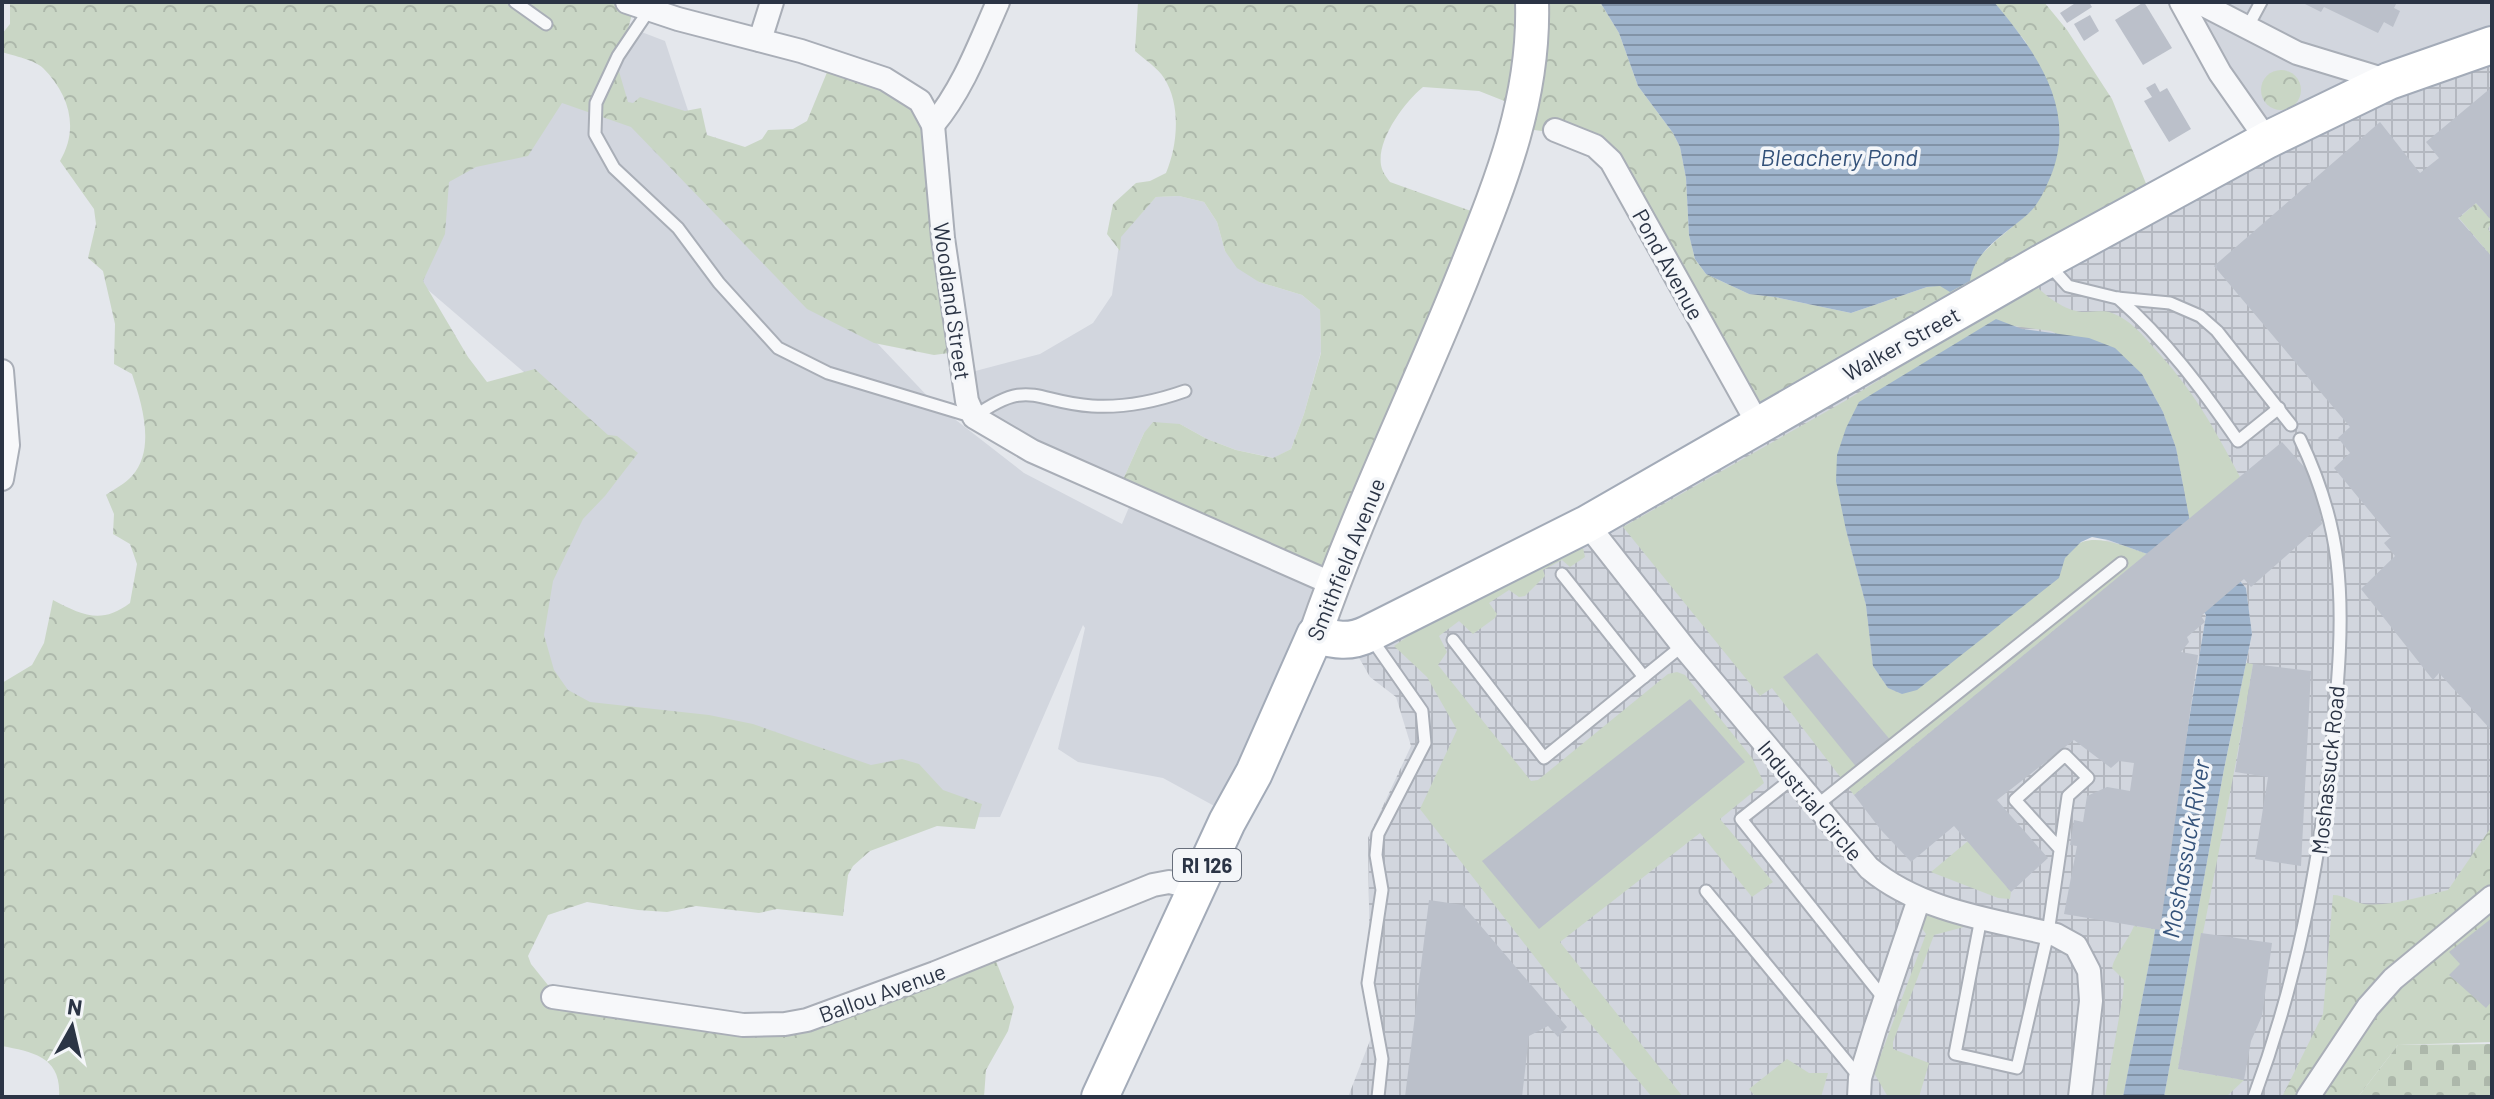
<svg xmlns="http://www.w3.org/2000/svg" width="2494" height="1099" font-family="Barlow,sans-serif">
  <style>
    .built { fill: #d2d6de }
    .industrial { fill: url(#industrial-grid) }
    .green { fill: #c9d6c5 }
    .forest { fill: url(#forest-crowns) }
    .cemetery { fill: url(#cemetery-stones) }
    .water { fill: url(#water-rules) }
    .building { fill: #bbc0ca }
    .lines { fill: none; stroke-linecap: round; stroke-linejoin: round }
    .service-casing { stroke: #a9aeb7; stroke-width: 15 }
    .minor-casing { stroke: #a9aeb7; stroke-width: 26 }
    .secondary-casing { stroke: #a9aeb7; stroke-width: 36 }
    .primary-casing { stroke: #a3abb8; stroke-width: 40 }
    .service { stroke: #f7f8fa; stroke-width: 11 }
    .minor { stroke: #f7f8fa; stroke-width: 22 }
    .secondary { stroke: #fff; stroke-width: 32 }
    .primary { stroke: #fff; stroke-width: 36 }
    .labels { text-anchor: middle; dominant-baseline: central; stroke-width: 7; stroke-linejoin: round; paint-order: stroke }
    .shield { fill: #f4f6f9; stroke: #676e7b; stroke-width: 2 }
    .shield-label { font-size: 20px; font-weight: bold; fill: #2b3445 }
    .street-label { font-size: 22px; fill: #2b3445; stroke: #f4f6f9 }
    .water-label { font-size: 24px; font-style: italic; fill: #34527a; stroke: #f4f6f9 }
  </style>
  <defs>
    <pattern id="industrial-grid" width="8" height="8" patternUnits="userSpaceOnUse" patternTransform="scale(2)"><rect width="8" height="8" fill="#d2d6de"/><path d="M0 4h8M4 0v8" fill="none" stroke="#b4b8c0"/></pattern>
    <pattern id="forest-crowns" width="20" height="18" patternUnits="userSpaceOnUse" patternTransform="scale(2)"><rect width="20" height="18" fill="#c9d6c5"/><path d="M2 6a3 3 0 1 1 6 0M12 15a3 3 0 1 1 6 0" fill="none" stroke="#adb8ab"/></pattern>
    <pattern id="cemetery-stones" width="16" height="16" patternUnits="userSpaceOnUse" patternTransform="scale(2)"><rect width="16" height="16" fill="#c9d6c5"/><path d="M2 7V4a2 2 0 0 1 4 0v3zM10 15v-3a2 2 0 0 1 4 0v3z" fill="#adb8ab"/></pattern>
    <pattern id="water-rules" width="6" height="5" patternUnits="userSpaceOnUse" patternTransform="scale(2)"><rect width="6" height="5" fill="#9fb4cc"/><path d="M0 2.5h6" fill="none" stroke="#8293a7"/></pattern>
  </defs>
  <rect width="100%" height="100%" fill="#e4e7ec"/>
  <g class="built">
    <polygon points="2169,2 2492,2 2492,53 2270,143 2201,55"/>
    <polygon points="579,8 665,41 705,162 934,403 1024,473 1122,524 1132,500 1333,586 1229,814 1163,778 1078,762 1058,749 1085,628 1083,625 1000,817 850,818 501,684 616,451 413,277 424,183"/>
    <polygon points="1179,196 1204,202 1217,222 1225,251 1259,282 1302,295 1320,310 1321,352 1304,414 1291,449 1274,458 1236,450 1207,439 1180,424 1144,433 1121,484 993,433 964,374 1040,354 1093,323 1112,295 1120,237 1156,197"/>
  </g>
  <polygon class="industrial" points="2492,53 2492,1002 2463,1005 2314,1097 2164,1097 2252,634 2246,588 2190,522 1846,530 1866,605 2108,540 2156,557 2206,616 2153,943 2123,1097 1348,1097 1371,1038 1368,838 1411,746 1396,697 1370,677 1354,649 2259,149"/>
  <g class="green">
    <path d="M2038 288C2051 300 2069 313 2087 312 2096 312 2103 310 2112 313 2129 319 2143 335 2154 348 2194 391 2213 426 2240 477L2190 522 2176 448 2163 412 2142 374 2051 331 2007 325 1846 530 1866 605 1873 666 1888 688 1902 694 2058 578C2070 523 2108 540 2147 554L1854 795 1772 688 1760 696 1623 527 1845 401 1999 306Z"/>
    <polygon points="1582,543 1585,557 1570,567 1562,560 1543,570 1545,576 1525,596 1519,597 1509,590 1489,603 1497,614 1495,618 1473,634 1459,621 1439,636 1447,652 1438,665 1531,781 1538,780 1668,674 1677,672 1685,675 1752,758 1764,783 1720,819 1773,882 1752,897 1700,833 1560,942 1683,1097 1652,1097 1541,965 1420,809 1457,730 1427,677 1394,646 1419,628"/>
    <path d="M2246 663 2253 664C2231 800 2201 933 2178 1069L2244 1080 2226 1097H2164L2224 769Z"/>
    <polygon points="1968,841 2011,892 2010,899 1998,898 1931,872"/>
    <polygon points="1905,904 1964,927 1934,935 1893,1042 1893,1049 1929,1063 1919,1097 1888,1097 1874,1073 1926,934"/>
    <path d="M2134 926 2155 929 2153 943 2123 1097H2105L2123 995 2124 980 2112 968C2115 954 2128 941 2134 926Z"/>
    <polygon points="1787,1059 1809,1073 1828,1073 1821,1097 1756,1097 1749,1089"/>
  </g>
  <g class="forest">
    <path d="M10 2H608L629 10 632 14 618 68 628 102 633 103 640 97 685 111 701 108 707 135 745 147 762 139 768 130 793 129 807 121 830 65 899 93 927 116 956 352 934 355 874 343 807 309 631 127 562 103 528 156 476 167 449 182 445 234 423 281 468 357 487 382 535 369 608 435 617 436 638 453 605 496 583 519 553 581 544 635 554 670 568 690 590 702 709 715 753 724 871 765 902 759 919 764 943 790 982 804 975 829 937 826 870 851 853 866 848 875 843 916 777 909 759 913 696 906 667 912 638 910 587 902 548 915 528 956 531 964 560 1000 799 1028 994 956 1014 1007 1008 1031 986 1070 984 1097H59C62 1057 33 1052 2 1046V683L32 665 44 643 53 600C82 615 101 625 130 603L137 564 130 544 113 534 114 514 106 495C114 489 125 484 132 476 156 449 142 404 132 374L114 364 115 324 103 271 88 258 96 224 94 209 60 161C79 129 70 95 43 68 35 60 14 56 2 52V34L10 24Z"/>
    <path d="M1138 2H1600L1619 33 1638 86 1673 133 1680 147 1686 178 1689 235 1695 259 1706 274 1749 294 1775 297 1851 313 1927 287C1954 285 1968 267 1986 250 2000 236 2016 224 2031 211L2046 79 2025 41 1994 2H2044L2067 30 2112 99 2155 206 1764 424 1607 157 1577 136 1527 129 1517 106 1479 91 1423 87C1404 103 1377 139 1381 165 1382 171 1386 177 1390 182L1485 216 1339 575 1121 484 1144 433 1153 422 1180 424 1207 439 1236 450 1273 458 1291 449 1304 414 1321 353 1320 310 1302 295 1259 282 1237 268 1225 251 1217 222 1204 202 1179 196 1156 197 1121 237 1120 251 1107 234 1113 204 1136 183 1150 181 1166 173C1178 145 1181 104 1164 78 1158 68 1144 59 1135 51Z"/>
    <circle cx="2281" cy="90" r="20"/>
    <polygon points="2476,203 2492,221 2488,229 2492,235 2492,257 2459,218"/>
    <path d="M2492 826V1042L2398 1045 2358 1097H2282L2323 1014 2333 895C2344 895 2353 902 2364 904 2391 907 2421 896 2448 890Z"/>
  </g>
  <polygon class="cemetery" points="2492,1044 2492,1097 2358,1097 2398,1045"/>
  <g class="water">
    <path d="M1600 2H1994C2036 52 2079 110 2050 178 2044 191 2039 204 2028 214 2006 234 1974 250 1970 281L1950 292 1940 286 1927 287 1851 313 1775 297 1749 294 1706 274 1695 259 1689 235 1686 178 1680 147 1673 133 1638 86 1619 33Z"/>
    <polygon points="1996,319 2022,329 2089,338 2115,348 2142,374 2163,412 2176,448 2190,522 2246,588 2252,634 2224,769 2164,1097 2123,1097 2153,943 2206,615 2156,557 2108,540 2092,537 2081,542 2065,558 2059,578 1917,690 1902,694 1888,688 1873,666 1866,605 1846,530 1836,481 1837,455 1846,428 1859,402"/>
  </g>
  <g class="building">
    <polygon points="2077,2 2089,2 2092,7 2067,23 2060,13"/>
    <polygon points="2144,2 2172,48 2143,65 2115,20"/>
    <polygon points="2301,2 2397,2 2394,8 2400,11 2393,27 2384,22 2378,33 2324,7 2321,12"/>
    <polygon points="2090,15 2099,31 2084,41 2074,24"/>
    <polygon points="2155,83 2160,92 2167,88 2191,129 2169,142 2144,101 2152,97 2146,88"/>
    <polygon points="2492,87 2492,221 2476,203 2458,218 2492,257 2492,731 2439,673 2433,680 2361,589 2395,556 2384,543 2391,537 2334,468 2350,453 2338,438 2350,427 2214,266 2380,122 2420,173 2439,158 2426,142"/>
    <polygon points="2282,442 2314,478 2322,524 2251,587 2244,579 2201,616 2205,622 2187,637 2189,642 2181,652 2198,655 2160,930 2064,914 2077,846 2070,845 2074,820 2083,822 2087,796 2107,787 2130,791 2134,763 2119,761 2111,768 2074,740 1997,800 2048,858 2011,892 1954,826 1911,862 1881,830 1854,795"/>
    <polygon points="1817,653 1892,742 1858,769 1783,677"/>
    <polygon points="2253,664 2311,671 2301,866 2255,859 2268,777 2235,772"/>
    <polygon points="1690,699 1745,762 1539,929 1482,861"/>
    <polygon points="1429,900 1463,905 1567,1027 1558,1037 1548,1026 1529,1036 1522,1097 1405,1097"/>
    <polygon points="2492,918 2492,1001 2486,1008 2449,975 2460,964 2449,952"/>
    <polygon points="2201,933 2272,943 2262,1016 2251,1041 2244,1080 2178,1069"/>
  </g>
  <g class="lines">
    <defs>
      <g id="service">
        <polyline points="515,2 546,24"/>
        <path d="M649 10 618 56 596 103 595 134 614 168 678 228 719 283 778 348 828 373 974 417C1030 377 1034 402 1092 406 1125 408 1154 402 1185 391"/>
        <polyline points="2247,28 2261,2"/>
        <polyline points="2050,266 2068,286 2117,298 2170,303 2200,316 2217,331 2291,425"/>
        <path d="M2118 298C2166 340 2202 389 2238 441L2279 408"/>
        <polyline points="1562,574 1644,677"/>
        <polyline points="1371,638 1422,711 1425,743 1378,834 1376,855 1382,890 1368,983 1382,1059 1378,1097"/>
        <polyline points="1453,640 1544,758 1682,646"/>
        <polyline points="1793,778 1741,819 1885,1000"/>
        <polyline points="1816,806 2121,563"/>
        <polyline points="1706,891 1860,1078"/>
        <polyline points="1981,918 1955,1054 2017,1068 2048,933 2068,796 2088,778 2065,755 2015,800 2060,849"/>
        <path d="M2254 1097C2297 981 2319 866 2332 743 2338 683 2344 620 2337 561 2332 519 2318 477 2300 439"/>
      </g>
      <g id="minor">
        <polyline points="627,2 678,19 801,51 885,79 920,101 933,125 943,238 967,401 974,417 1032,451 1333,584"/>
        <polyline points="2181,2 2220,73 2267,140"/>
        <polyline points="2198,2 2297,53 2389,81"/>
        <polyline points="760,40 772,2"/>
        <path d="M933 125C963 89 979 45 998 2"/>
        <polyline points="1555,130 1595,146 1611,161 1758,424"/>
        <polyline points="2,371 8,445 2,479"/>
        <path d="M1587 524 1686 650 1869 868C1920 911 1992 920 2056 935L2076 946 2089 971 2091 1001 2080 1097"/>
        <polyline points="553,997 743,1025 785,1024 807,1020 935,973 1153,885 1169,882 1197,888"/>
        <polyline points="1859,1097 1860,1078 1875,1029 1919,899"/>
        <polyline points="2308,1097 2368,1007 2393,979 2492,897"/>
      </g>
      <path id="secondary" d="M1315 635C1357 513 1415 396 1463 276 1499 186 1535 101 1532 2"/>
      <path id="primary" d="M1100 1097 1227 822 1254 773 1315 635C1335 640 1350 643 1368 634L1587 524 2045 261 2267 140 2389 81 2492 45"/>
    </defs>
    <use href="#service" class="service-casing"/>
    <use href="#minor" class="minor-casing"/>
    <use href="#secondary" class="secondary-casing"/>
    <use href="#primary" class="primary-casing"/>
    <use href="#service" class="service"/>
    <use href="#minor" class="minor"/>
    <use href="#secondary" class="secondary"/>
    <use href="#primary" class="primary"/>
  </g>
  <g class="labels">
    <rect class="shield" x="1173" y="849" width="68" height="32" rx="6"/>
    <g class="shield-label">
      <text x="1207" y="865">RI 126</text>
    </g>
    <g class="street-label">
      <text transform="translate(1669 264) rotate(61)">Pond Avenue</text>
      <text transform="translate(953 301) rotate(82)">Woodland Street</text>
      <text transform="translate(1901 343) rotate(-29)">Walker Street</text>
      <text transform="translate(1345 559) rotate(-68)">Smithfield Avenue</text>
      <text transform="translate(2327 770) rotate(-84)">Moshassuck Road</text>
      <text transform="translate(1811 800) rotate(50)">Industrial Circle</text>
      <text transform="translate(882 992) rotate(-20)">Ballou Avenue</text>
    </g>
    <g class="water-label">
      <text x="1839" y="156">Bleachery Pond</text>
      <text transform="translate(2185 849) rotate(-80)">Moshassuck River</text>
    </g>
  </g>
  <rect width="2494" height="1099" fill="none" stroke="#2b3445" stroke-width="8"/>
  <g transform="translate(72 1027) rotate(8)" stroke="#f4f6f9" stroke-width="6" paint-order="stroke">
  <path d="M0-6L14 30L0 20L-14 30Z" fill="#2b3445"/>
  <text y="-12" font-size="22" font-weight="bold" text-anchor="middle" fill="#2b3445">N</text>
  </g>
</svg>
